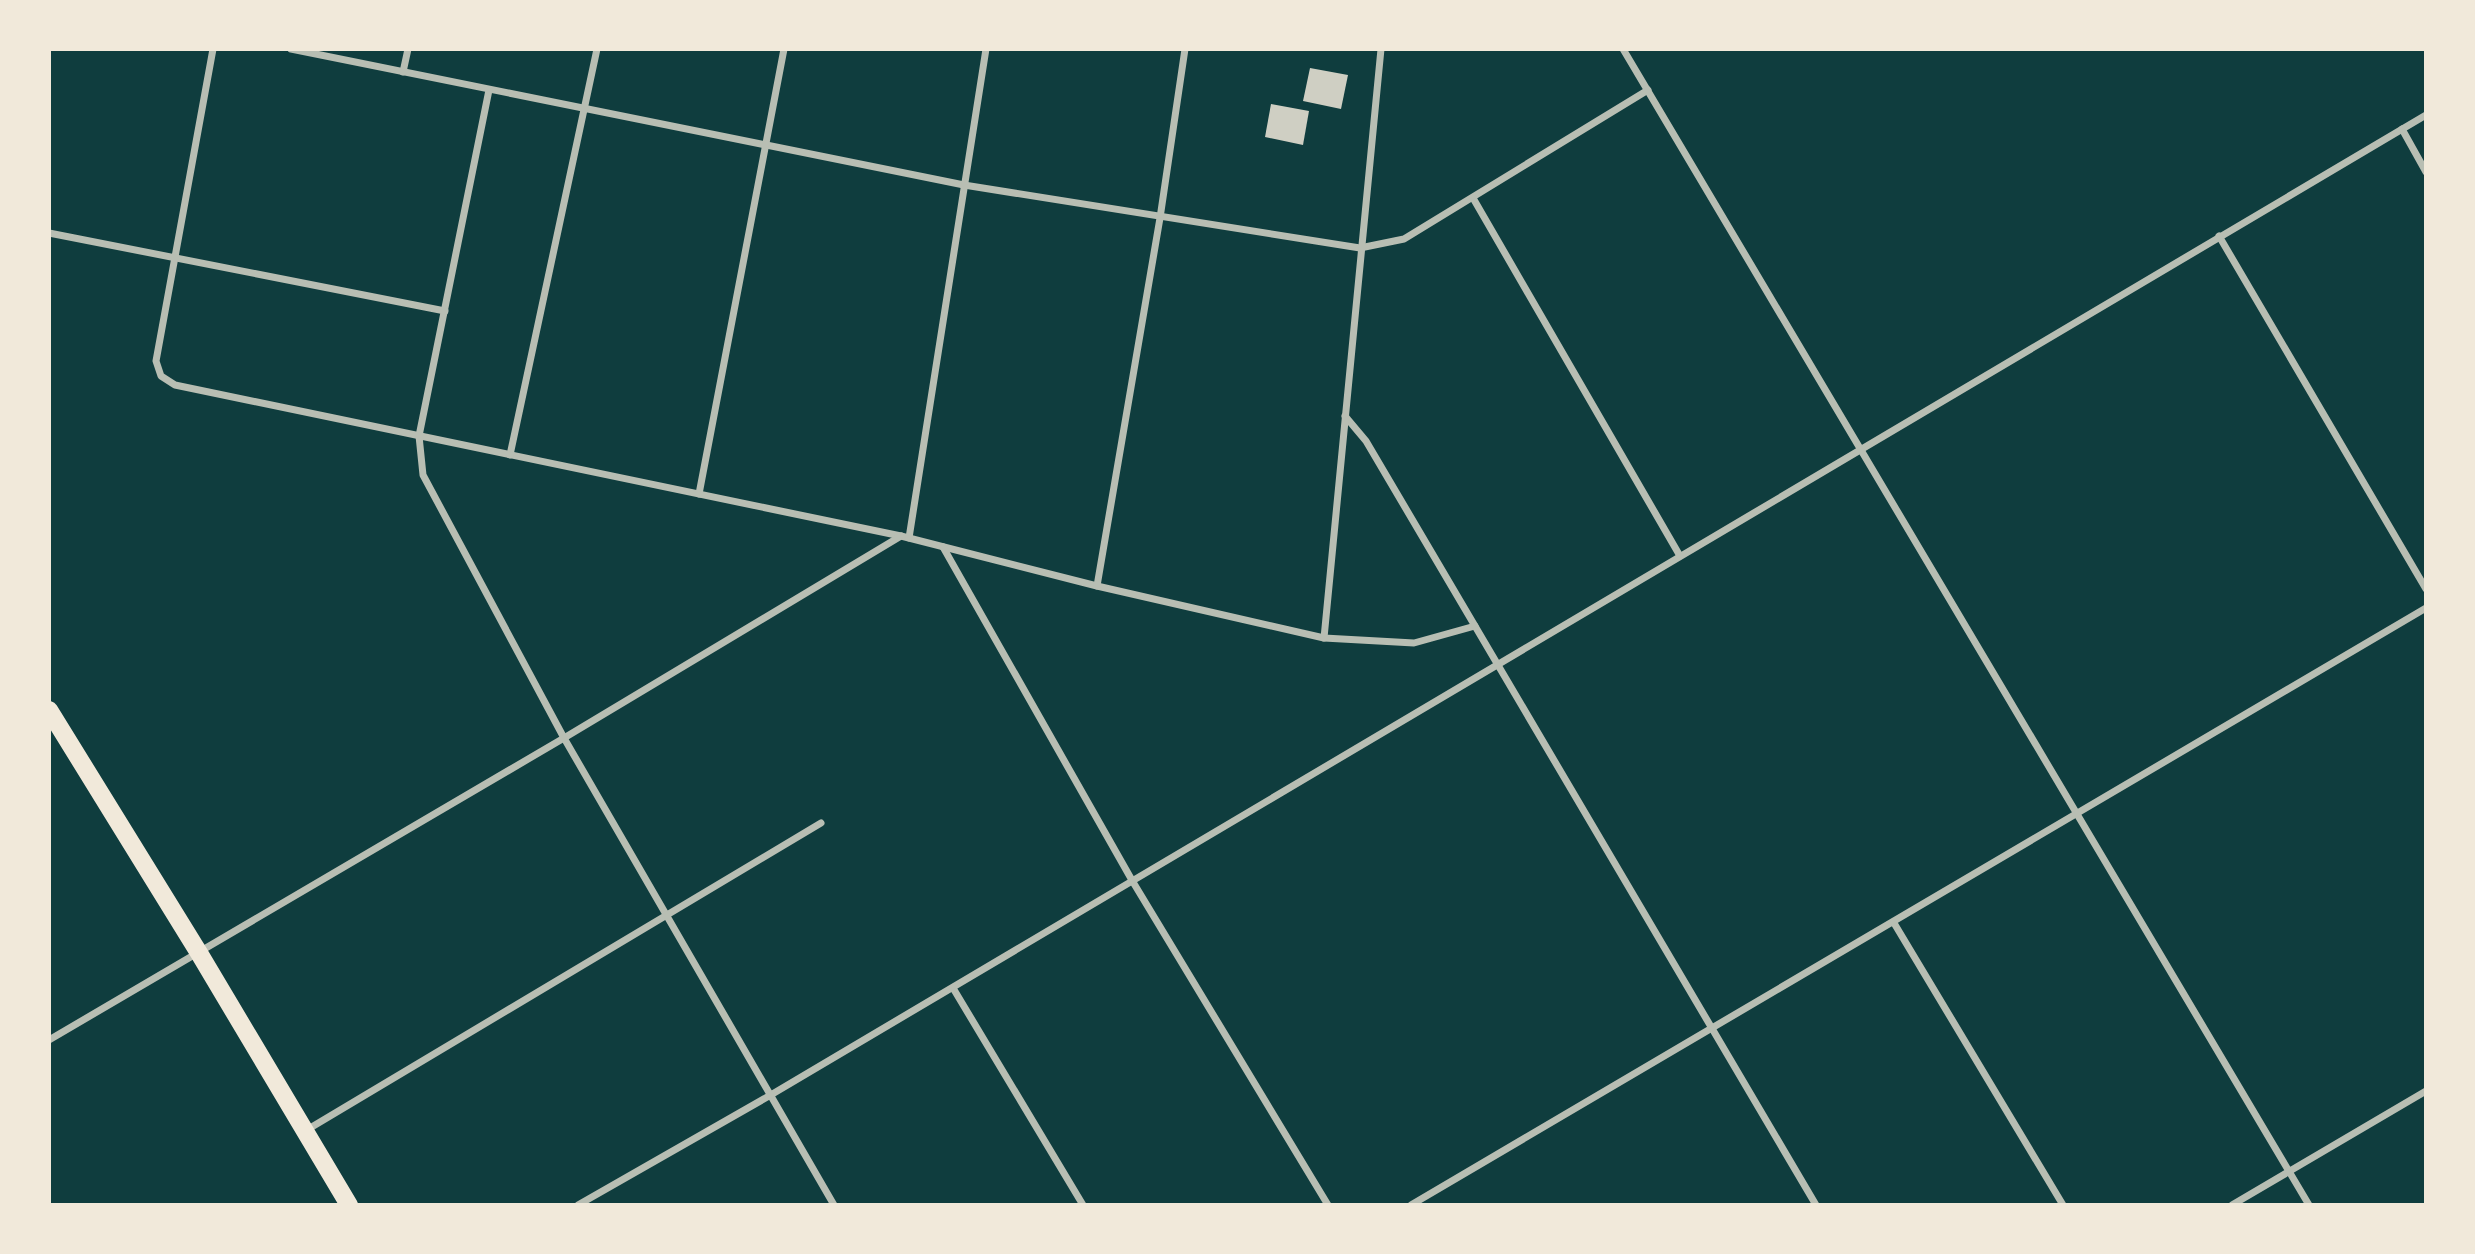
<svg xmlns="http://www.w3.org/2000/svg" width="2475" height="1254" font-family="Rubik,sans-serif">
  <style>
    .building { fill: #cfcfc3 }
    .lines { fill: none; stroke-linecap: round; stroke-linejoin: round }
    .minor { stroke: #b8beb3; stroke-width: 7 }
    .primary { stroke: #f1e9da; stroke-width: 18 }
  </style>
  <rect width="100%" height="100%" fill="#0f3d3e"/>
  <g class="building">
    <polygon points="1310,68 1348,75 1341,109 1303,101"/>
    <polygon points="1271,104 1309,111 1303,145 1265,137"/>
  </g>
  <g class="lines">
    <g class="minor">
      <polyline points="213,49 156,361 161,376 175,385 901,536 1097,586 1324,638 1414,643 1475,626"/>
      <polyline points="291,49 964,185 1360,248 1404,239 1648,90"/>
      <polyline points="1623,49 2309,1205"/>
      <polyline points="403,72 408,49"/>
      <polyline points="489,90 419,436 423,475 564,738 834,1205"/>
      <polyline points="2402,129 2426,172"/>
      <polyline points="1473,198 1680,556"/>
      <polyline points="49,233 445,311"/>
      <polyline points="2219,236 2426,589"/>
      <polyline points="1345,416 1366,441 1816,1205"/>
      <polyline points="510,455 597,49"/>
      <polyline points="699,494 784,49"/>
      <polyline points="909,538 986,49"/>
      <polyline points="943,547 1133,882 1328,1205"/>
      <polyline points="1097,586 1160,218 1185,49"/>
      <polyline points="1324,638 1381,49"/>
      <polyline points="1894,923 2063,1205"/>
      <polyline points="953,988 1083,1205"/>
      <polyline points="49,1040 564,738 901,536"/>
      <polyline points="305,1131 821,823"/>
      <polyline points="578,1205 769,1096 2426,115"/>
      <polyline points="1411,1205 2426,608"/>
      <polyline points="2232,1205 2426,1091"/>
    </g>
    <polyline class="primary" points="49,710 199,953 349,1205"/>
  </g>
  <rect width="2475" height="1254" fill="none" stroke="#f1e9da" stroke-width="102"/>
</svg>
